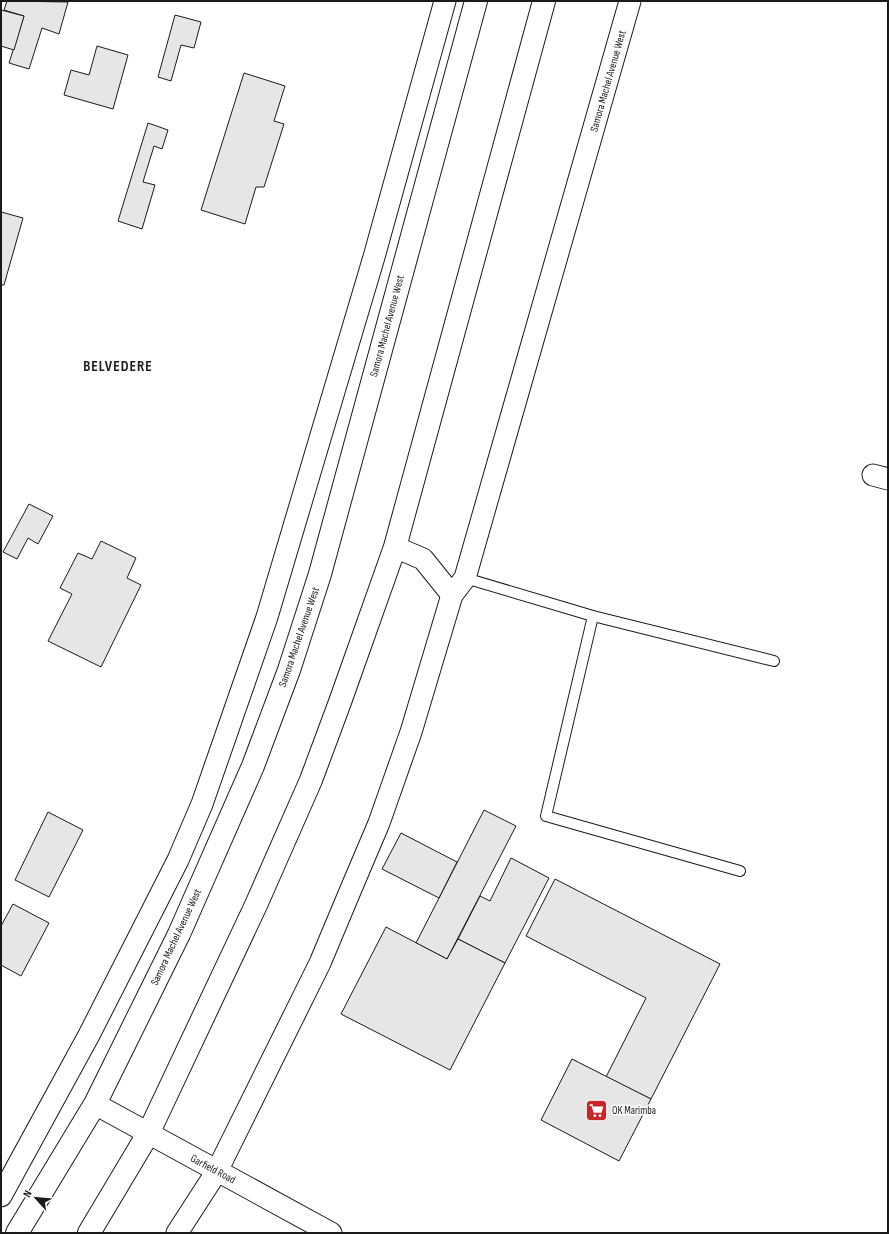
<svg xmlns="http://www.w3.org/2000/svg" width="889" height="1234" font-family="'Sofia Sans Condensed',sans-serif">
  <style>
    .building { fill: #e6e6e6; stroke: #1a1a1a }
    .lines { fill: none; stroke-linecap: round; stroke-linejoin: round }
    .lane-casing { stroke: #1a1a1a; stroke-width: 12 }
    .street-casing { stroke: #1a1a1a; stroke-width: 23 }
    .highway-casing { stroke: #1a1a1a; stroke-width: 24 }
    .lane { stroke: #fff; stroke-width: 10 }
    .street { stroke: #fff; stroke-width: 21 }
    .highway { stroke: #fff; stroke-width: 22 }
    .labels { text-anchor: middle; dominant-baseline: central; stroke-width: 3; stroke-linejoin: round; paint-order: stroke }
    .street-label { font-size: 11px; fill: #1a1a1a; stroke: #fff }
    .poi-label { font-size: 11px; fill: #1a1a1a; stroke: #fff; text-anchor: start }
    .district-label { font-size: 15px; font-weight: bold; letter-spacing: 1px; fill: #1a1a1a; stroke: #fff }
  </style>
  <rect width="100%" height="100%" fill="#fff"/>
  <g class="building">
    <polygon points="7,1 68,2 59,34 42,28 29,69 9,63 24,16 4,10"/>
    <polygon points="1,10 24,16 14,50 1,46"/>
    <polygon points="175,15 201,22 194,48 181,45 171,81 158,77"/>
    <polygon points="97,46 128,55 113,109 64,95 71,70 89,75"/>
    <polygon points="244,73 285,86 274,121 284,124 264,187 256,187 245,224 201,210"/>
    <polygon points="148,123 168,130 162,149 154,146 143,182 155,185 142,229 118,221"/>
    <polygon points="1,212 23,218 4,285 1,285"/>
    <polygon points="29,504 53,516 38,544 28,538 17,559 3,552"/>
    <polygon points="101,541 136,558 127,578 141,585 101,667 48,641 72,594 60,588 78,553 92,559"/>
    <polygon points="484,810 516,826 447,959 416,943"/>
    <polygon points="48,812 83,830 49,897 15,880"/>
    <polygon points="401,833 457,862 439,898 382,869"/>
    <polygon points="511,858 549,878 505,963 458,939 480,896 490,901"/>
    <polygon points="555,879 720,964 651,1099 606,1077 646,998 526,936"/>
    <polygon points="13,904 49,923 21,976 1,965 1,926"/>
    <polygon points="386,927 447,959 458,939 505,963 450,1070 341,1014"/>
    <polygon points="572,1059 651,1099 619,1161 541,1120"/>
  </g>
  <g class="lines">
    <defs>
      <g id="lane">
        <polyline points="465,578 593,616 774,661"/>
        <polyline points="593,616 546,816 740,871"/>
      </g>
      <g id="street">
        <polyline points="873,475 888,479"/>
        <polyline points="395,547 423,559 452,595"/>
        <polyline points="95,1104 331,1233"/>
        <polyline points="1,1196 89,1035 178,860 202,804 267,617 374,257 445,1"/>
        <polyline points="177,1233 217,1171 320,963 351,889 379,823 411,732 452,595 465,578 630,1"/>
      </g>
      <g id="highway">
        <polyline points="17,1233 95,1104 179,934 253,766 289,670 320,574 476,1"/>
        <polyline points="89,1233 148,1134 256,905 311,780 340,702 395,547 544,1"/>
      </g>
    </defs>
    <use href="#lane" class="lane-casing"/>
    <use href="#street" class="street-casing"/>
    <use href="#highway" class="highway-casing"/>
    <use href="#lane" class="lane"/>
    <use href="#street" class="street"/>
    <use href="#highway" class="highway"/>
  </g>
  <defs>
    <symbol id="supermarket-square" viewBox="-11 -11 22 22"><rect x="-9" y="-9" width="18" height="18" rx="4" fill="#c62828" stroke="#fff"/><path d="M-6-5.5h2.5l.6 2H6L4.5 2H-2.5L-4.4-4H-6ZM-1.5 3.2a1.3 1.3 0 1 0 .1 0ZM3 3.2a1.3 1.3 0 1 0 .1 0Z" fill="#fff"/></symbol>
  </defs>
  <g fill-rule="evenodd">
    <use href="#supermarket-square" x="584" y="1098" width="25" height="25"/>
  </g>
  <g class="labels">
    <g class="street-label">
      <text transform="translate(608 81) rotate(-74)">Samora Machel Avenue West</text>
      <text transform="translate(387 326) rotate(-75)">Samora Machel Avenue West</text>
      <text transform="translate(299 637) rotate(-71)">Samora Machel Avenue West</text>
      <text transform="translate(176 937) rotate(-65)">Samora Machel Avenue West</text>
      <text transform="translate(213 1169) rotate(28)">Garfield Road</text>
    </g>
    <g class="poi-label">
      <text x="612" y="1110">OK Marimba</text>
    </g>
    <g class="district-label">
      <text x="118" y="366">BELVEDERE</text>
    </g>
  </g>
  <rect width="889" height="1234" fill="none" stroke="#1a1a1a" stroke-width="4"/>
  <g transform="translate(36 1198) rotate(297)" stroke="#ffffff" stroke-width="3" paint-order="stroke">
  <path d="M0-3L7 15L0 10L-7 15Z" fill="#1a1a1a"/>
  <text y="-6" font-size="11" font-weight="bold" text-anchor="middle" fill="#1a1a1a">N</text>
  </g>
</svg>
